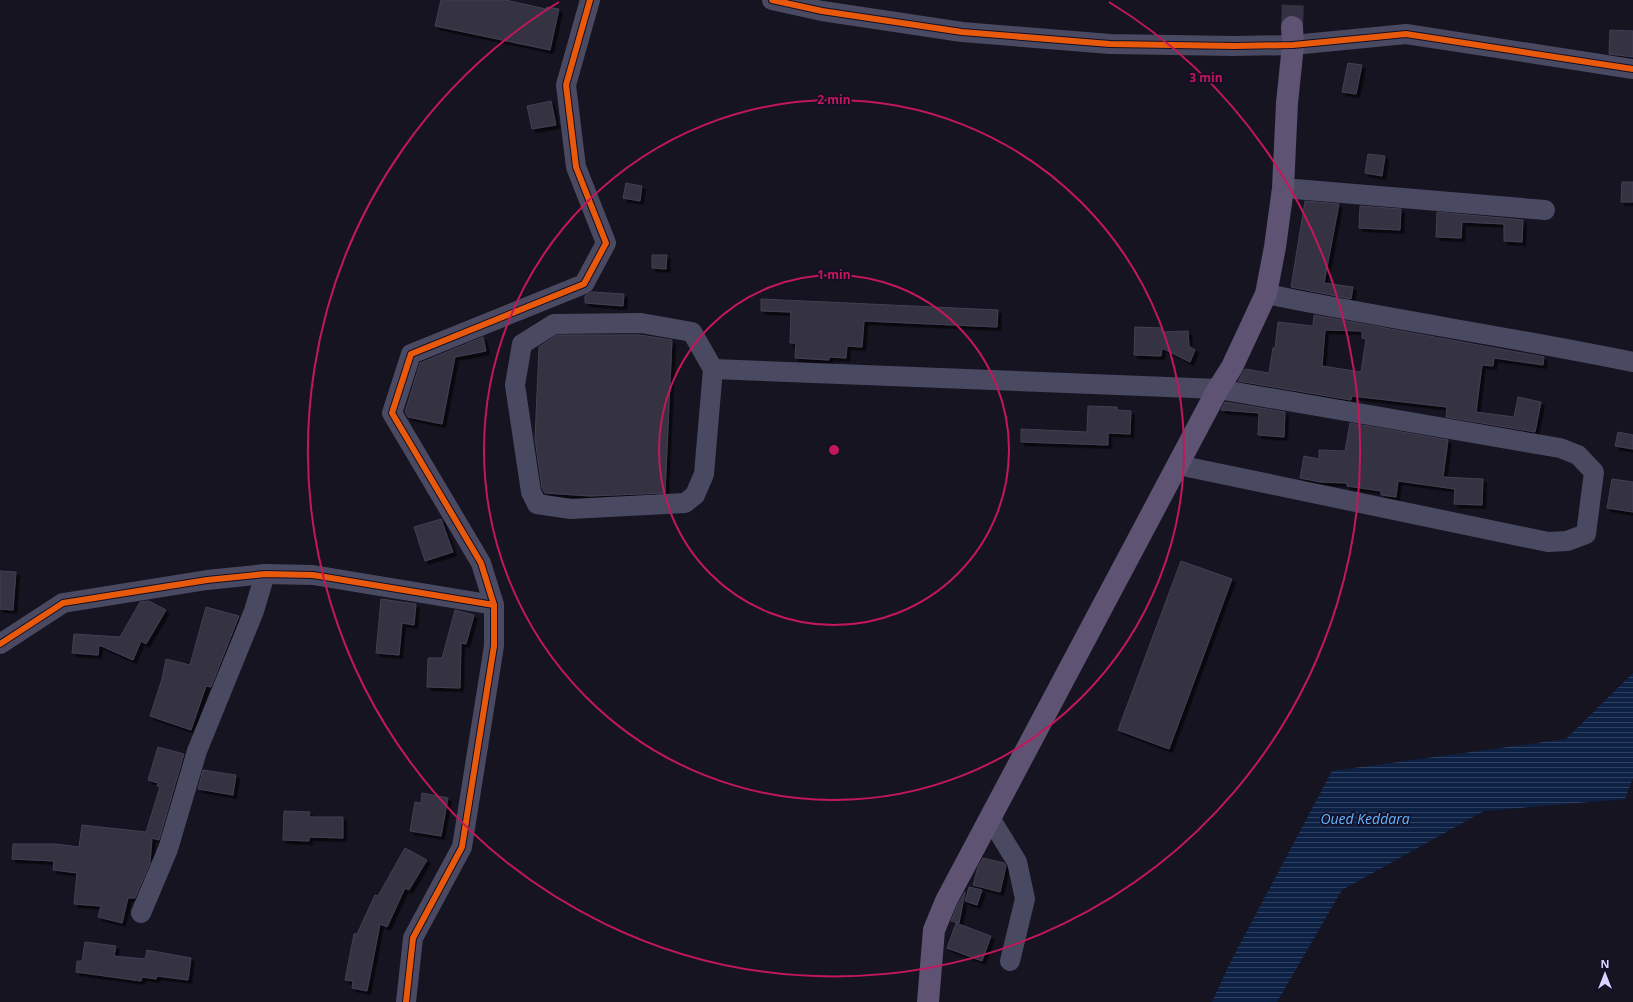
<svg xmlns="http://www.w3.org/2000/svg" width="1633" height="1002" font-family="'Open Sans',sans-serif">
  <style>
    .water { fill: url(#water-rules) }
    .building { fill: #343243; stroke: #433f54; fill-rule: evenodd; filter: url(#shadow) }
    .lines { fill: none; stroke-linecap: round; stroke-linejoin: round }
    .major-tunnel { stroke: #333142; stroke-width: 22; stroke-dasharray: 22 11; stroke-linecap: butt }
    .minor { stroke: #4a4962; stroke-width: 20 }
    .major { stroke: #5e5373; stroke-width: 22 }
    .cycleway-casing { stroke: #130f26; stroke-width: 8 }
    .cycleway { stroke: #e8590c; stroke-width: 6 }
    .ring { fill: none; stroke: #c2185b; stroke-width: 2 }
    .labels { text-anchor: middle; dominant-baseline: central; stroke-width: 3.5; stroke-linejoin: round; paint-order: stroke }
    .water-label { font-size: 14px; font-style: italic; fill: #62b6ff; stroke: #130f26 }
    .centre { fill: #c2185b; stroke: #130f26; stroke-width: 2 }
    .ring-label { font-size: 12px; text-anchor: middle; font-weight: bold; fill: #c2185b; stroke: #130f26; stroke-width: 3.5; stroke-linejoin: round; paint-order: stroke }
  </style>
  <defs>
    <pattern id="water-rules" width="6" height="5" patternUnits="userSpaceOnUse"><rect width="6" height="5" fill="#0d2144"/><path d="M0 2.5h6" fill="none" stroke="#304060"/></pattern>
    <filter id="shadow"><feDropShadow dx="3.5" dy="3.5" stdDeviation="0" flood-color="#0009"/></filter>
  </defs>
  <rect width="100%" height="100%" fill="#161421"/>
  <polygon class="water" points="1633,673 1633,778 1625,799 1484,811 1342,890 1277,1002 1212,1002 1232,959 1332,771 1566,739"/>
  <g class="building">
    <polygon points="441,0 505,0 546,9 547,7 559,9 550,50 435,26"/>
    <polygon points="1610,30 1633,31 1633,57 1609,54"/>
    <polygon points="1348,63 1362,65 1356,94 1342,92"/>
    <polygon points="551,101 556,125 532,129 527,106"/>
    <polygon points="1368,154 1385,156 1382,176 1365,173"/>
    <polygon points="1622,182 1633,182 1633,202 1621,202"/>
    <polygon points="626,183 642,186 640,201 623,198"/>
    <polygon points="1305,201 1339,204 1324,283 1353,287 1351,299 1291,287"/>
    <polygon points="1360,206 1401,209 1400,230 1359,228"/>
    <polygon points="1437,212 1523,220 1522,242 1504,241 1504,224 1462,222 1461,238 1436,237"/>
    <polygon points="652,255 667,255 666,269 652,268"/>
    <polygon points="592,292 624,294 623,306 585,303 585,296"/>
    <polygon points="761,299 998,310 997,327 864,321 862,347 847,346 846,358 829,357 829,360 795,358 796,343 790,343 791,312 761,311"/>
    <path d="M1314 315 1544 357 1543 365 1494 358 1493 366 1482 365 1476 412 1514 417 1518 397 1541 402 1535 432 1446 417 1447 407 1352 396 1351 400 1238 381 1245 369 1269 373 1273 348H1275L1278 322 1313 326ZM1325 330 1362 331V338L1366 339 1361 372 1322 366Z"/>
    <polygon points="1135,327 1162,328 1162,332 1188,331 1189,346 1195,350 1190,362 1162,348 1161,356 1134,355"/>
    <polygon points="557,335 640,335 672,340 665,493 590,496 545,493 542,488 535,439 539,347"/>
    <polygon points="483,337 486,351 455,357 442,424 408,417 405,412 420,363"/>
    <polygon points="1225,402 1285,412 1284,437 1258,435 1259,413 1221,410"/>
    <polygon points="1088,406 1117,407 1117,410 1131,411 1130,434 1108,433 1108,445 1021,442 1021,429 1087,432"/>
    <polygon points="1350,423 1448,440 1443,477 1483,479 1482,505 1454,504 1455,489 1398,481 1396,497 1381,495 1381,491 1347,486 1347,483 1320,482 1300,478 1304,456 1319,459 1319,450 1345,451"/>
    <polygon points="1618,432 1633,435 1633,449 1615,446"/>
    <polygon points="1612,479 1633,482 1633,512 1607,508"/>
    <polygon points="441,519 453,552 425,561 414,527"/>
    <polygon points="1181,561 1232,579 1169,749 1118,730"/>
    <polygon points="0,571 16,572 13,610 0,609"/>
    <polygon points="381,599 416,604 414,625 402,623 399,655 376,653"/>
    <polygon points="149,601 166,610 146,644 141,641 133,660 99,645 98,655 72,653 74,634 120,637 140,602"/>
    <polygon points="206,607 239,616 211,687 206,686 191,730 150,716 162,679 166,659 190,665"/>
    <polygon points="455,610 474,615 466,644 461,643 460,688 427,687 428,658 442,658"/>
    <polygon points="158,747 184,754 159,840 152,838 150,863 135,898 128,898 122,923 98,917 101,906 74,904 77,873 53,870 54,861 12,859 13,844 56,844 79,847 82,825 146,832 160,787 157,786 158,783 148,780"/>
    <polygon points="203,770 236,775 233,795 198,789"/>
    <polygon points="422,793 448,798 441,836 410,831 415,802 421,803"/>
    <polygon points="284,811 310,812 309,817 343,817 343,838 309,837 309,841 283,840"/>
    <polygon points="405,848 427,860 409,890 405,888 387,927 380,924 367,991 352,988 353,981 345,980 354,934 357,934 375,895 378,896"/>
    <polygon points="983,858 1004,863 1006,866 1000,892 973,885 978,867"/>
    <polygon points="969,887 982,890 977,905 965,901"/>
    <polygon points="965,892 959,923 951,921 957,906"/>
    <polygon points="956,923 991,936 982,961 947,948"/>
    <polygon points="85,942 116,946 114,956 145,959 147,950 191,958 188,980 157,976 156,979 142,977 141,981 76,972 77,961 82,961"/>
  </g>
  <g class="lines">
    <polyline class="major-tunnel" points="1292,27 1293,0"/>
    <g class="minor">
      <polyline points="772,0 822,11 962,32 1110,44 1234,46 1293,45 1406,34 1633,69"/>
      <polyline points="1283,188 1545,210"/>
      <path d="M1266 294C1388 319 1511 337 1633 362"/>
      <polygon points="641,323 692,332 713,369 704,474 695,495 685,503 571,509 537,504 531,492 515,385 522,344 554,324"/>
      <polyline points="713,369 1218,389 1560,448 1578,455 1594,472 1586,534 1567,541 1548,542 1178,465"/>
      <polyline points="0,644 63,603 207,580 265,574 313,575 494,605"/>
      <polyline points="990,818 1017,862 1025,899 1010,961"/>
      <polyline points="141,913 168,849 197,751 254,611 265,574"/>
      <polyline points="406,1002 413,938 462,847 494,646 494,605 481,563 392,413 411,354 584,284 606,243 576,167 566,85 590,0"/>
    </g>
    <polyline class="major" points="928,1002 934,930 946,901 1218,389 1232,367 1266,294 1275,247 1283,188 1287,103 1293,45 1292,27"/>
    <defs>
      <g id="cycleway">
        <polyline points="772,0 822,11 962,32 1110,44 1234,46 1293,45 1406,34 1633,69"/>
        <polyline points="0,644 63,603 207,580 265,574 313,575 494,605"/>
        <polyline points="406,1002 413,938 462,847 494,646 494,605 481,563 392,413 411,354 584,284 606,243 576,167 566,85 590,0"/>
      </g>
    </defs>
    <use href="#cycleway" class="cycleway-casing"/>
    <use href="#cycleway" class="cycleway"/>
  </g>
  <g class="ring">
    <circle cx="834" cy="450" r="175"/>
    <circle cx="834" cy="450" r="350"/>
    <path d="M1109 2A526 526 0 1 1 559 2"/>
  </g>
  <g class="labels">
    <g class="water-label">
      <text x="1365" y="818">Oued Keddara</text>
    </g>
  </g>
  <circle cx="834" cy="450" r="6" class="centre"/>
  <g class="ring-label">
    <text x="1206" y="82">3 min</text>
    <text x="834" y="104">2 min</text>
    <text x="834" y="279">1 min</text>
  </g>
  <g transform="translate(1605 974)" stroke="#130f26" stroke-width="3" paint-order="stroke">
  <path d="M0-3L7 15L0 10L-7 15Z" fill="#d9d4ff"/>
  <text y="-6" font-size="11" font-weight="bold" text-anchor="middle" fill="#d9d4ff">N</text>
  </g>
</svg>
